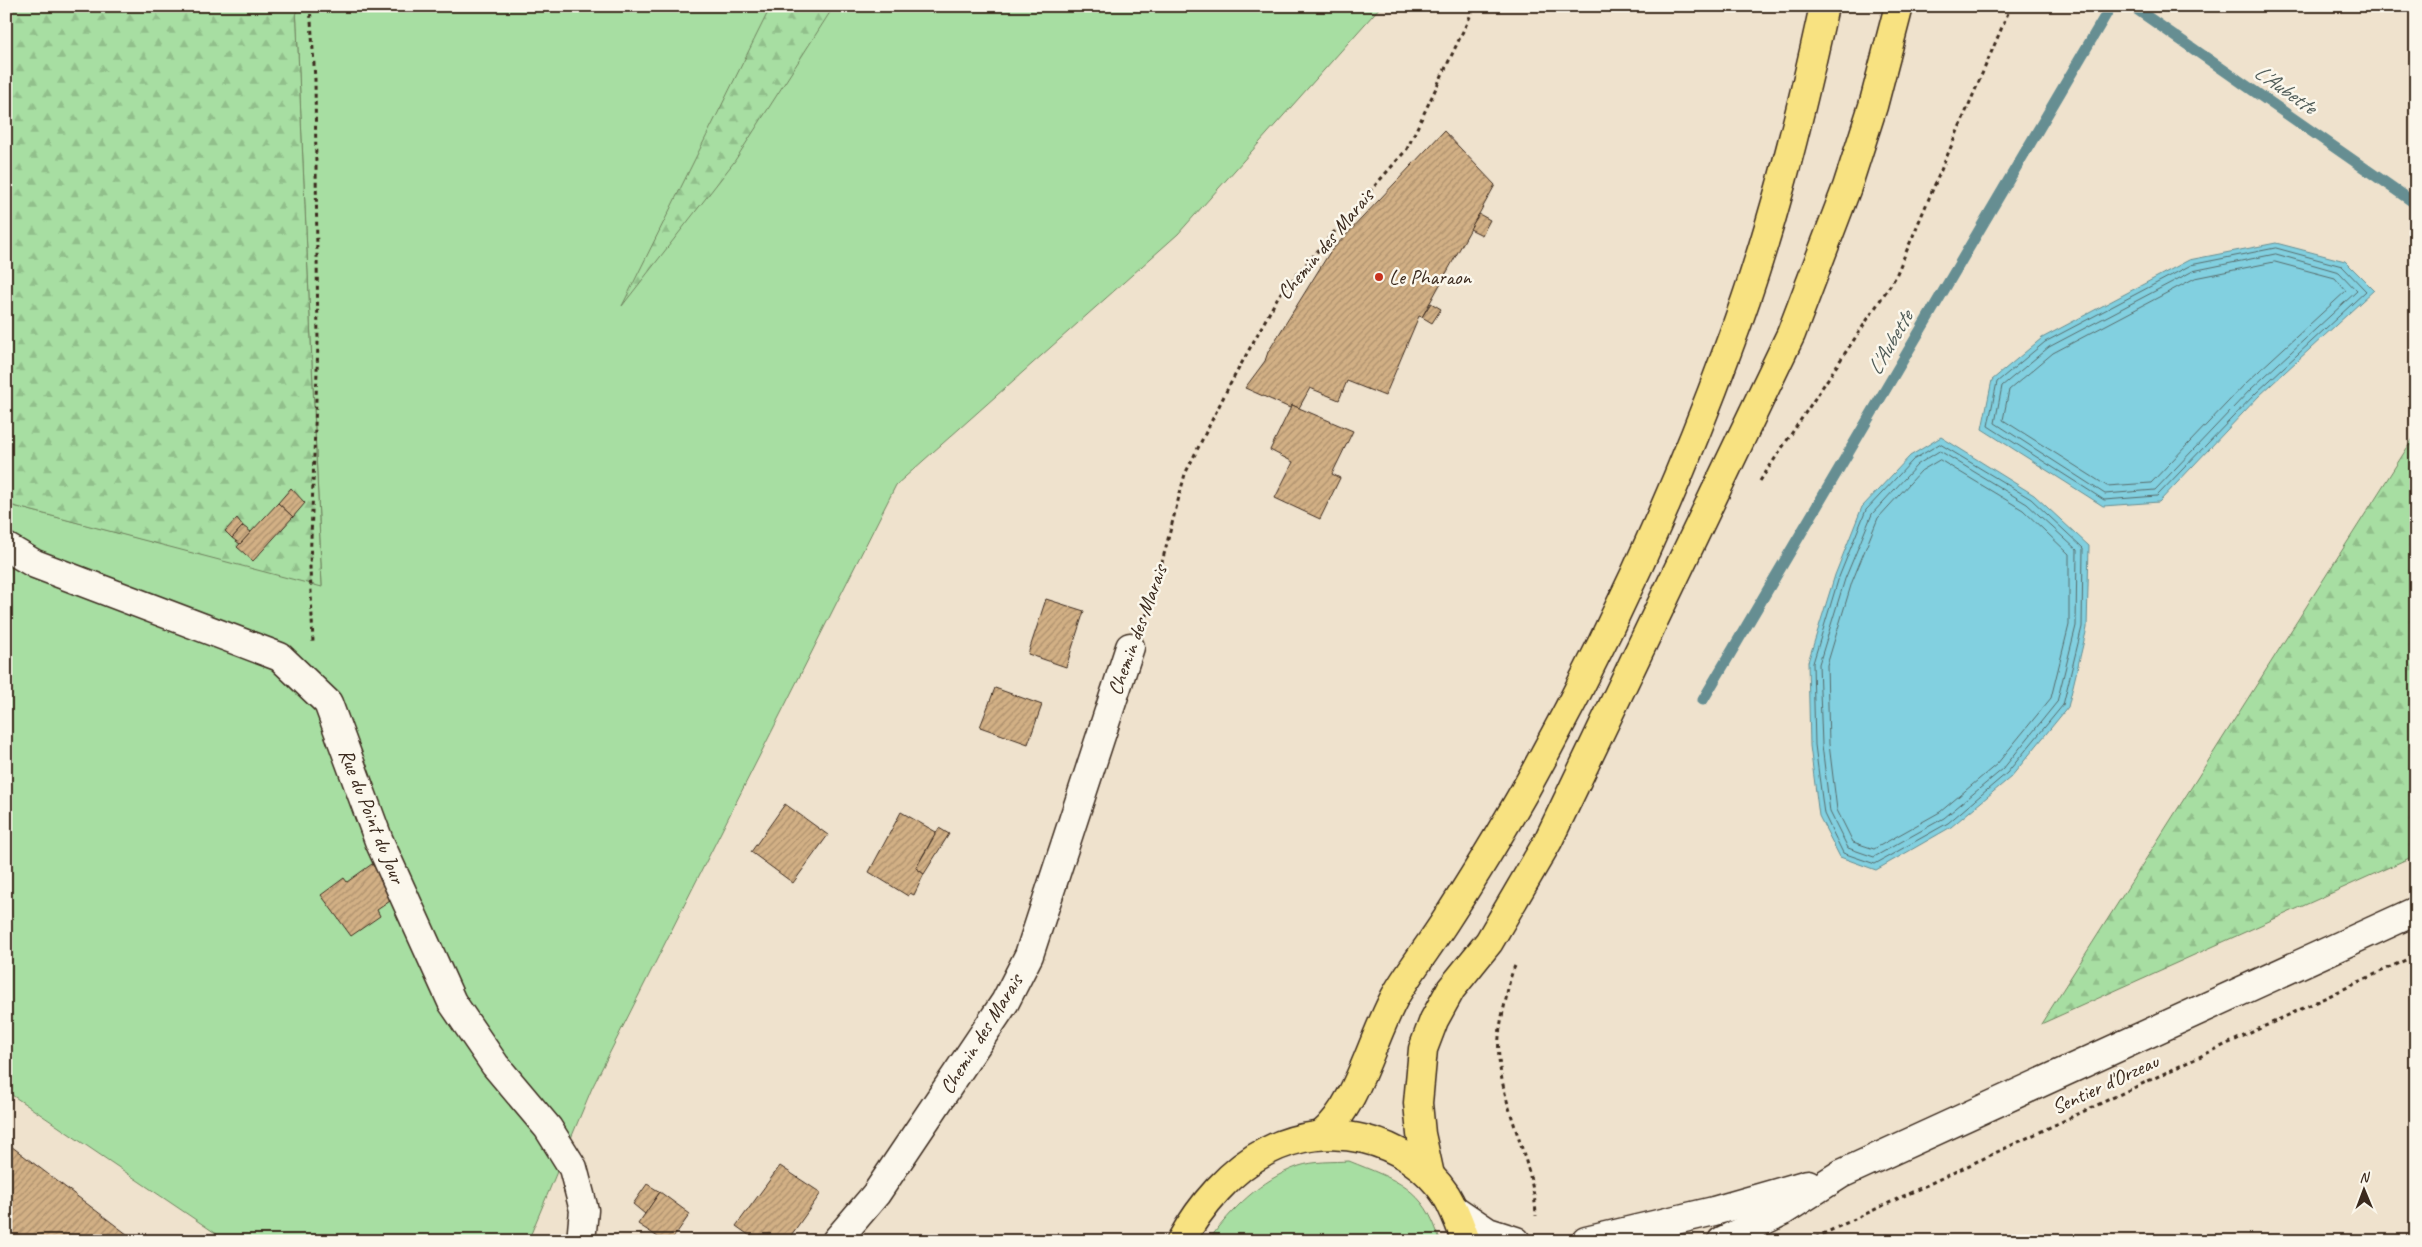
<svg xmlns="http://www.w3.org/2000/svg" width="2422" height="1247" font-family="Caveat,sans-serif">
  <style>
    .grass { fill: #a7dea2; stroke: #718460 }
    .forest { fill: url(#forest-firs); stroke: #718460 }
    .water { fill: #82d0e0; stroke: #668e92 }
    .lines { fill: none; stroke-linecap: round; stroke-linejoin: round }
    .shore { stroke: #576c6c; stroke-width: 1 }
    .stream { stroke: #668e92; stroke-width: 11 }
    .building { fill: url(#building-hatch); stroke: #3b2a1e }
    .minor-casing { stroke: #3b2a1e; stroke-width: 31 }
    .tertiary-casing { stroke: #3b2a1e; stroke-width: 31 }
    .secondary-casing { stroke: #3b2a1e; stroke-width: 31 }
    .primary-casing { stroke: #3b2a1e; stroke-width: 31 }
    .path { stroke: #3b2a1e; stroke-width: 3; stroke-dasharray: 4 4; stroke-linecap: butt }
    .minor { stroke: #fbf7ec; stroke-width: 28 }
    .tertiary { stroke: #fbf7ec; stroke-width: 28 }
    .secondary { stroke: #fbf7ec; stroke-width: 28 }
    .primary { stroke: #f8e281; stroke-width: 28 }
    .poi-dot { fill: #c8321e; stroke: #fbf7ec; stroke-width: 2 }
    .labels { text-anchor: middle; dominant-baseline: central; stroke-width: 5; stroke-linejoin: round; paint-order: stroke }
    .street-label { font-size: 21px; fill: #3b2a1e; stroke: #fbf7ec }
    .poi-label { font-size: 21px; fill: #3b2a1e; stroke: #fbf7ec; text-anchor: start }
    .water-label { font-size: 22px; font-style: italic; fill: #505c58; stroke: #fbf7ec }
  </style>
  <defs>
    <pattern id="forest-firs" width="22" height="20" patternUnits="userSpaceOnUse" patternTransform="scale(1.25)"><rect width="22" height="20" fill="#a7dea2"/><path d="M5 1l3.5 6h-7zM16 11l3.5 6h-7z" fill="#91bf8b"/></pattern>
    <pattern id="building-hatch" width="6" height="6" patternUnits="userSpaceOnUse" patternTransform="scale(1.25)"><rect width="6" height="6" fill="#d2b085"/><path d="M-1 1l2-2M0 6l6-6M5 7l2-2" fill="none" stroke="#ac8f6c"/></pattern>
  </defs>
  <rect width="100%" height="100%" fill="#efe2cd"/>
  <filter id="ink" filterUnits="userSpaceOnUse"><feTurbulence type="fractalNoise" baseFrequency=".02" numOctaves="2"/><feDisplacementMap in="SourceGraphic" scale="10" xChannelSelector="R" yChannelSelector="G"/><feConvolveMatrix kernelMatrix="1 2 1 2 8 2 1 2 1" color-interpolation-filters="sRGB"/></filter>
  <g filter="url(#ink)">
    <g class="grass">
      <polygon points="296,6 1381,6 1178,234 896,485 592,1088 528,1241 227,1241 6,1091 6,504 322,586"/>
      <path d="M1349 1161C1396 1180 1425 1188 1440 1241H1208C1232 1209 1260 1180 1299 1166 1314 1161 1333 1162 1349 1161Z"/>
    </g>
    <g class="forest">
      <polygon points="6,6 296,6 322,587 6,504"/>
      <polygon points="771,6 834,6 734,162 622,306"/>
      <polygon points="2416,434 2416,855 2041,1024"/>
    </g>
    <g class="water">
      <polygon points="2276,243 2345,261 2374,290 2259,396 2159,502 2103,506 1982,429 1992,380 2042,338 2189,260"/>
      <polygon points="1941,437 2034,495 2089,546 2087,628 2068,707 2011,777 1951,827 1876,870 1840,857 1819,816 1810,746 1808,662 1835,575 1862,507 1910,456"/>
    </g>
    <g class="lines">
      <g class="shore">
        <polygon points="2276,248 2342,266 2366,291 2256,393 2157,496 2104,500 1988,426 1997,382 2045,342 2191,265"/>
        <polygon points="2276,254 2339,272 2357,291 2251,389 2155,490 2105,494 1995,423 2002,386 2049,347 2193,271"/>
        <polygon points="2275,262 2335,278 2346,291 2246,383 2151,483 2107,486 2003,420 2009,390 2053,353 2195,278"/>
        <polygon points="1940,444 2031,499 2083,548 2082,627 2063,705 2007,773 1948,823 1875,864 1843,853 1824,814 1815,745 1813,663 1839,577 1866,510 1913,460"/>
        <polygon points="1940,451 2027,504 2077,550 2076,626 2057,702 2003,769 1944,818 1874,857 1848,848 1830,812 1822,745 1819,664 1845,579 1872,514 1917,465"/>
        <polygon points="1940,460 2023,510 2069,554 2069,625 2051,698 1997,764 1940,812 1874,849 1853,842 1837,810 1829,744 1827,665 1852,582 1878,518 1921,471"/>
      </g>
      <g class="stream">
        <polyline points="2132,6 2416,204"/>
        <polyline points="1703,700 2111,6"/>
      </g>
    </g>
    <g class="building">
      <polygon points="1444,131 1495,185 1422,317 1419,316 1385,396 1347,381 1339,400 1310,388 1299,408 1292,405 1290,408 1245,388 1265,361 1268,352 1330,252"/>
      <polygon points="1479,214 1490,220 1482,235 1470,229"/>
      <polygon points="1431,303 1441,309 1432,323 1422,317"/>
      <polygon points="1292,405 1353,431 1332,474 1340,478 1320,519 1275,498 1293,462 1270,450"/>
      <polygon points="291,488 305,503 293,517 278,503"/>
      <polygon points="278,503 293,517 253,561 237,547"/>
      <polygon points="237,518 243,526 232,538 225,531"/>
      <polygon points="243,526 251,532 240,544 232,538"/>
      <polygon points="1046,599 1084,611 1066,667 1028,654"/>
      <polygon points="995,688 1042,705 1028,744 980,727"/>
      <polygon points="785,804 828,835 793,883 751,852"/>
      <polygon points="901,812 936,832 916,868 924,874 914,895 910,893 908,896 869,872"/>
      <polygon points="939,828 949,834 924,874 916,868"/>
      <polygon points="372,864 396,897 377,910 380,916 351,936 321,895 344,878 347,882"/>
      <polygon points="7,1143 136,1241 6,1241"/>
      <polygon points="780,1166 821,1193 787,1241 757,1241 736,1226"/>
      <polygon points="647,1184 660,1192 645,1214 633,1204"/>
      <polygon points="660,1192 690,1214 671,1241 664,1241 638,1224"/>
    </g>
    <g class="lines">
      <defs>
        <polyline id="minor" points="836,1241 876,1194 1005,1002 1029,955 1130,647"/>
        <polyline id="tertiary" points="6,547 35,564 280,657 328,703 379,841 452,1002 495,1065 548,1128 573,1168 584,1210 581,1241"/>
        <g id="secondary">
          <polyline points="1454,1209 1488,1232 1516,1241"/>
          <polyline points="1586,1241 1714,1211 1808,1184"/>
          <polyline points="1722,1241 1783,1211 1841,1174 2416,911"/>
        </g>
        <g id="primary">
          <path d="M1321 1135C1358 1106 1373 1034 1397 993 1412 968 1430 945 1446 920 1473 878 1499 836 1524 792 1603 650 1672 502 1728 349 1770 238 1799 122 1824 6"/>
          <polyline points="1430,1175 1421,1134 1418,1103 1423,1049 1434,1020 1451,989 1489,942 1548,841 1791,334 1847,187 1873,106 1899,6"/>
          <path d="M1181 1241C1200 1206 1231 1169 1267 1151 1328 1119 1407 1137 1446 1195 1455 1210 1460 1225 1466 1241"/>
        </g>
      </defs>
      <use href="#minor" class="minor-casing"/>
      <use href="#tertiary" class="tertiary-casing"/>
      <use href="#secondary" class="secondary-casing"/>
      <use href="#primary" class="primary-casing"/>
      <g class="path">
        <polyline points="310,6 315,79 318,343 310,567 313,643"/>
        <polyline points="1760,481 1895,278 2011,6"/>
        <polyline points="1145,617 1150,608 1185,474 1227,390 1279,295 1407,149 1475,6"/>
        <path d="M1515 966C1510 976 1508 988 1506 999 1503 1011 1500 1024 1499 1037 1494 1097 1534 1156 1536 1216"/>
        <polyline points="1808,1241 2416,955"/>
      </g>
      <use href="#minor" class="minor"/>
      <use href="#tertiary" class="tertiary"/>
      <use href="#secondary" class="secondary"/>
      <use href="#primary" class="primary"/>
    </g>
  </g>
  <circle class="poi-dot" cx="1379" cy="277" r="5"/>
  <g class="labels">
    <g class="street-label">
      <text transform="translate(1325 244) rotate(-50)">Chemin des Marais</text>
      <text transform="translate(1137 630) rotate(-70)">Chemin des Marais</text>
      <text transform="translate(372 816) rotate(68)">Rue du Point du Jour</text>
      <text transform="translate(981 1034) rotate(-58)">Chemin des Marais</text>
      <text transform="translate(2105 1084) rotate(-25)">Sentier d'Orzeau</text>
    </g>
    <g class="poi-label">
      <text x="1389" y="277">Le Pharaon</text>
    </g>
    <g class="water-label">
      <text transform="translate(2285 89) rotate(35)">L'Aubette</text>
      <text transform="translate(1890 343) rotate(-60)">L'Aubette</text>
    </g>
  </g>
  <rect width="2422" height="1247" fill="none" stroke="#fbf7ec" stroke-width="25"/>
  <rect x="12" y="12" width="2397" height="1222" fill="none" stroke="#3b2a1e" stroke-width="2" filter="url(#ink)"/>
  <g transform="translate(2364 1190) rotate(359)" stroke="#fbf7ec" stroke-width="4" paint-order="stroke">
  <path d="M0-4L9 19L0 12L-9 19Z" fill="#3b2a1e"/>
  <text y="-8" font-size="14" font-weight="bold" text-anchor="middle" fill="#3b2a1e">N</text>
  </g>
</svg>
